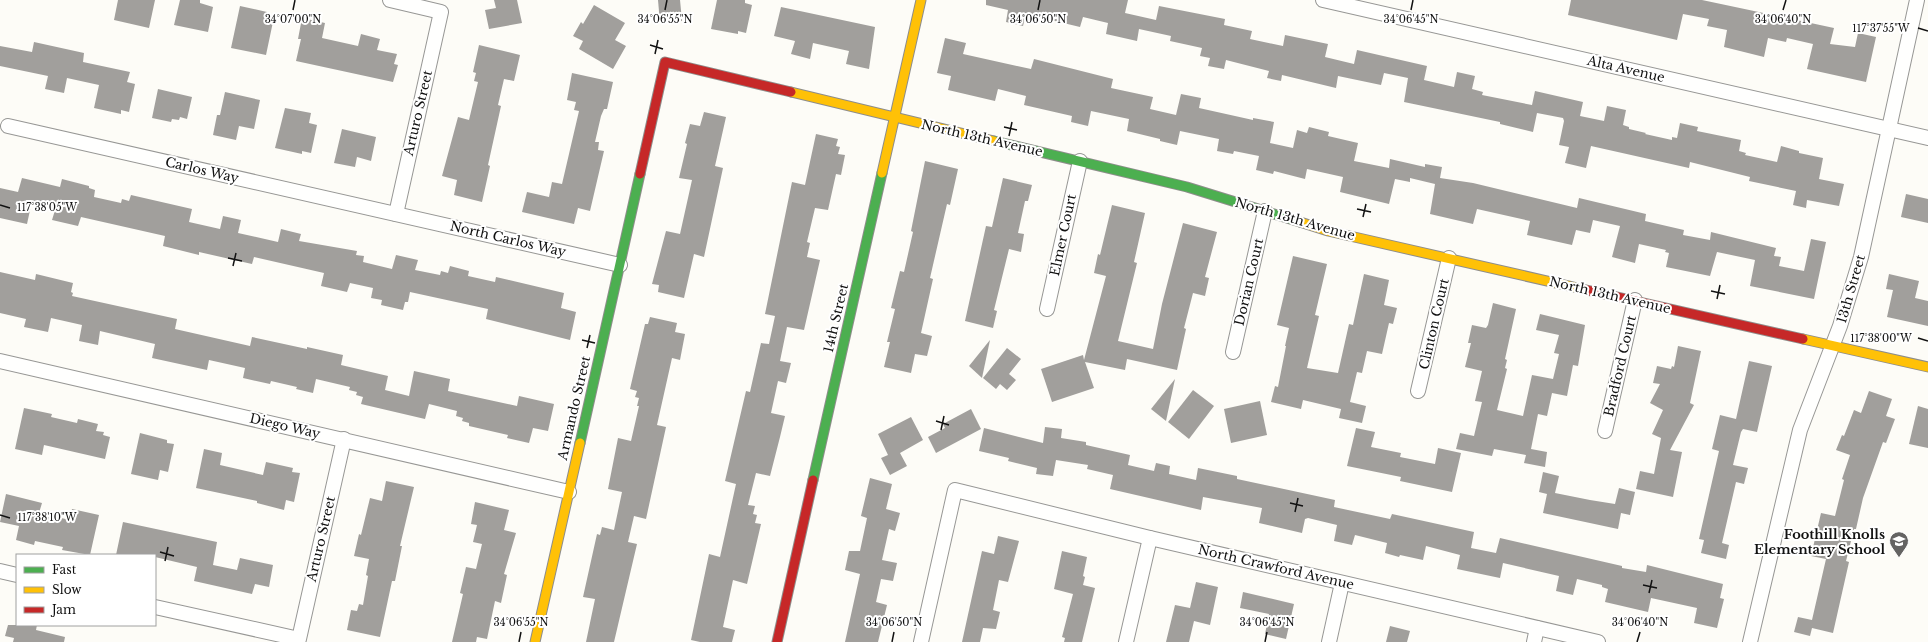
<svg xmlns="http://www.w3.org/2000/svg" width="1928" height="642" font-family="'Libre Baskerville',serif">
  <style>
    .building { fill: #a19f9c }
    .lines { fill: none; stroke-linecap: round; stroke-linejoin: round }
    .street-casing { stroke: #979795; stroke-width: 16 }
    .fast-casing { stroke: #8e8d8b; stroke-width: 11 }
    .slow-casing { stroke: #8e8d8b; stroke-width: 11 }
    .jam-casing { stroke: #8e8d8b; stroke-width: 11 }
    .street { stroke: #fffffe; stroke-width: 14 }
    .fast { stroke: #4caf50; stroke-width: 9 }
    .slow { stroke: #ffc107; stroke-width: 9 }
    .jam { stroke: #c62828; stroke-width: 9 }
    .ticks { fill: none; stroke: #111; stroke-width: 1.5 }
    .labels { text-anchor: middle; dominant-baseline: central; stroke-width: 4; stroke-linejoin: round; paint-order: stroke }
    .street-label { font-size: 13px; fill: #111; stroke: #fff }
    .poi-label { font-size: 13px; font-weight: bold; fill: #111; stroke: #fff; text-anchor: end }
    .ticks-label { font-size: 10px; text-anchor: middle; fill: #111; stroke: #fff; stroke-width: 4; stroke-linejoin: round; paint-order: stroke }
  </style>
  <rect width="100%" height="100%" fill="#fdfcf7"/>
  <g class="building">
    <polygon points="118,0 155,0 149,28 114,20"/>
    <polygon points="180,0 200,0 200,3 213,7 208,32 174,25"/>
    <polygon points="494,0 517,0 522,23 489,29 485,10 496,8"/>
    <polygon points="658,0 680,0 682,21 660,23"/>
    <polygon points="717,0 745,0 745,3 752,5 746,33 738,31 738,34 711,29"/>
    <polygon points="986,0 1128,0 1125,13 1156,20 1159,6 1225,19 1224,25 1252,31 1250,39 1283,46 1285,35 1328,44 1325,57 1354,64 1357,50 1427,66 1424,80 1454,87 1457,72 1475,76 1472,89 1483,92 1482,95 1532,105 1535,91 1583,102 1580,116 1604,121 1607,106 1626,110 1623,125 1629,127 1629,129 1646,133 1645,134 1672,140 1672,137 1677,138 1680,123 1698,127 1697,131 1741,140 1739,151 1746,153 1745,155 1777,162 1781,146 1799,151 1799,153 1823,158 1819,179 1844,184 1839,206 1807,200 1806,208 1793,205 1796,191 1749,181 1750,177 1690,162 1689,168 1591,146 1586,168 1565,163 1569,147 1559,145 1564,121 1563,118 1537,113 1533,132 1500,124 1500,122 1404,102 1408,78 1384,73 1381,85 1338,76 1336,88 1282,75 1281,81 1267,78 1269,71 1226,60 1224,69 1208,66 1210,58 1200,56 1202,48 1170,41 1171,36 1139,29 1137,41 1106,34 1108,23 1083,17 1080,27 1026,14 1023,26 1006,22 1008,10 986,5"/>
    <polygon points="1571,0 1702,0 1834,28 1830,44 1855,47 1858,33 1876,37 1866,82 1807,69 1813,44 1787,38 1786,42 1768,38 1764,57 1724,47 1727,30 1707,26 1709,19 1683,14 1677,40 1568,15"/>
    <polygon points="594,5 625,23 615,40 626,46 613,69 579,49 583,41 573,36 581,22 583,24"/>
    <polygon points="240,6 267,12 266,15 274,17 266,55 231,48"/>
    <polygon points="781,7 875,27 869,69 846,64 849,51 813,43 810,59 791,54 795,41 774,36"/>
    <polygon points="302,18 325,23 322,38 358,46 361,34 380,39 377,50 397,54 394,64 398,65 393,82 296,61 301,39 298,39"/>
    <polygon points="945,38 966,43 963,54 1031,69 1034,59 1113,79 1111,88 1153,97 1150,109 1176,115 1181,94 1201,98 1199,108 1253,120 1253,118 1274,122 1270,143 1293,148 1297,130 1307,133 1309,127 1329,132 1328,136 1358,143 1354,161 1389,168 1390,159 1425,167 1425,164 1442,167 1440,178 1473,183 1577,208 1579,198 1646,214 1645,221 1684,230 1683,235 1710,240 1711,232 1776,248 1774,256 1781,257 1779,266 1804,271 1811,239 1826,242 1814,299 1750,286 1755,260 1717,252 1710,276 1666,267 1669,253 1665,252 1666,250 1639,244 1635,263 1612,257 1620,226 1593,220 1590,233 1576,230 1572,245 1527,235 1530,221 1477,209 1473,224 1430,214 1435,184 1410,178 1410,182 1395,179 1389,204 1340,192 1343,177 1307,169 1305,179 1274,171 1273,174 1256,170 1259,156 1234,151 1233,154 1217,151 1219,139 1180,131 1177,145 1160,141 1160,139 1127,131 1129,119 1091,111 1088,126 1071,122 1072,116 1024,105 1026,96 998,89 995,101 948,90 951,76 937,73"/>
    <polygon points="34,42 84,53 83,62 130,72 127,82 135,84 129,112 121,110 121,114 94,108 99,85 67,78 64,93 45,89 48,76 0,66 0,46 32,52"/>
    <polygon points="479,45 520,55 514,81 504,79 498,105 501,106 488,165 490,166 482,202 454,195 457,180 442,176 458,117 469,120 478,82 474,81 476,73 473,72"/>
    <polygon points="572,73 613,82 607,109 604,109 601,116 595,142 599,142 598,150 604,151 590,211 578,208 574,224 522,212 527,192 549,197 552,182 562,184 579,111 574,110 576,102 567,100"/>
    <polygon points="158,89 192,97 187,119 180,117 179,120 172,119 171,122 152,118"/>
    <polygon points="225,92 260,100 254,129 239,126 236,140 213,135 217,115 220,115"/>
    <polygon points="285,108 311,113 309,123 317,125 311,153 302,151 302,154 275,148"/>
    <polygon points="704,112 726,117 715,166 723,168 704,257 694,254 684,298 658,292 659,285 652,284 666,231 680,234 692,180 679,178 687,144 685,143 690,124 700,126"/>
    <polygon points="342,129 376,137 371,161 357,157 355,167 334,163"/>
    <polygon points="816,134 838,139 836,146 840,147 838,154 845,155 841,175 836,174 828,210 815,208 807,242 810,243 807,257 820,260 804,330 787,327 780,361 791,363 786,383 778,381 771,413 785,416 780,437 770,476 756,473 748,505 755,506 753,514 757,515 755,523 761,524 747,584 733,580 723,627 735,630 732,642 700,642 691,640 709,554 720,557 736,484 725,481 746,391 750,392 761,343 769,344 775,316 765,314 792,182 805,185"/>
    <polygon points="925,161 958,169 950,205 947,204 930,278 933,279 921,333 932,336 927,356 915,354 911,373 884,367 890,342 887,342 895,309 891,308 900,271 904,272 913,232 911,231"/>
    <polygon points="22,178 60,187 62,179 89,186 89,188 95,190 94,197 121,203 122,199 129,201 131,195 192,209 189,222 220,229 223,216 241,220 238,233 278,242 281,229 301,234 299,241 357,251 356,255 364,256 363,262 392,269 396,255 418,260 415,270 440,275 441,271 448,273 450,266 469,271 468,276 495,282 496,277 564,293 561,308 576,312 570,340 486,319 488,309 410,292 408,302 405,302 403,310 381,305 382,300 371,298 373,288 350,283 347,292 321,286 324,273 254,257 252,264 199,252 199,255 163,246 165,236 81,217 78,226 52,220 56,207 32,201 27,224 0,218 0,188 18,192"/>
    <polygon points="1003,178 1032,185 1028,201 1025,201 1018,233 1024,234 1021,252 1009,249 994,310 997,311 993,328 965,321 986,226 992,227"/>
    <polygon points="1906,194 1928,199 1928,223 1901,217"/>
    <polygon points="1112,205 1145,213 1134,262 1137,263 1118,341 1153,349 1162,304 1183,223 1217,232 1205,277 1209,278 1205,296 1193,293 1184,328 1186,329 1177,370 1127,359 1125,370 1085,362 1094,388 1052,402 1041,369 1083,355 1084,360 1106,276 1094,273 1098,254 1100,255"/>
    <polygon points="1293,256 1327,264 1315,315 1319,316 1307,368 1338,373 1349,324 1353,325 1364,274 1389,280 1384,305 1397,308 1393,324 1389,323 1382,354 1367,351 1362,373 1357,372 1350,402 1366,406 1362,423 1339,418 1341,409 1303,400 1301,409 1271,402 1275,386 1278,387 1286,346 1285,346 1289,328 1277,325"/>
    <polygon points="0,272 35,280 36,274 73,283 71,292 73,293 72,296 177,319 175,329 250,346 252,337 307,349 307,347 343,355 341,365 388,376 385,390 409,396 414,371 450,379 448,391 517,406 519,396 554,404 548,431 533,428 529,443 507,438 508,435 469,426 469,423 462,421 463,418 456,416 457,411 429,404 425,419 361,404 363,397 356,395 357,392 349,390 350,387 316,379 313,393 296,389 297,387 271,381 270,384 243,378 245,368 209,360 207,370 152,358 155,344 100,331 98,345 79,341 82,325 51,318 48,332 24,327 26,319 0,313"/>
    <polygon points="1889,274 1919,281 1915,298 1928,301 1928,326 1887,317 1893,290 1886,289"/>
    <polygon points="1493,303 1516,309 1505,359 1507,360 1505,368 1507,369 1497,410 1523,416 1532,375 1553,379 1559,354 1554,353 1559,335 1536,330 1540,314 1585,325 1578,366 1573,365 1567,396 1552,393 1547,416 1538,414 1531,449 1547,452 1545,467 1524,463 1526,455 1494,449 1492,456 1456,449 1460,433 1474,436 1482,402 1475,401 1482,371 1465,367 1471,343 1468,343 1472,325 1486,328 1488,325"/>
    <polygon points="650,317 677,323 675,332 685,334 680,360 672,358 657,425 666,427 646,519 634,516 628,542 637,544 614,642 586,642 595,599 583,597 597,534 600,535 602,527 614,530 622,492 608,489 618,438 631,441 639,406 637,406 639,398 635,397 637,391 630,389 645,324 648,324"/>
    <polygon points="990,340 982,378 969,366"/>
    <polygon points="1678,346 1701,351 1690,403 1694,405 1670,450 1682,452 1673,497 1636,489 1640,471 1654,474 1661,438 1652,434 1663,410 1650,403 1660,384 1653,383 1657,366 1671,369 1672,366 1674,367"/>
    <polygon points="1007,348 1021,359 1009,374 1016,380 1007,390 1000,384 996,389 983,378"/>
    <polygon points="1749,361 1772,366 1757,432 1743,429 1741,432 1733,465 1748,468 1744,484 1736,482 1722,543 1729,545 1726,559 1701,553 1704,540 1699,539 1719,451 1712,449 1720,415 1736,419"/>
    <polygon points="1175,379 1166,421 1151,409"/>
    <polygon points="1193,390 1214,406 1189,439 1168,422"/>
    <polygon points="1869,391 1892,399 1886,416 1895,419 1886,443 1883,442 1863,498 1856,529 1854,529 1846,561 1849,562 1833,633 1812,628 1810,636 1794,632 1798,617 1812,620 1826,559 1811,556 1821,513 1835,516 1844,480 1842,479 1850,455 1836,450 1842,435 1844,436 1854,410 1861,413"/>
    <polygon points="1260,401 1267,435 1231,443 1224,409"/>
    <polygon points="1918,406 1928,409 1928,448 1909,444"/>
    <polygon points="24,408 52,414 51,417 77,423 78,419 98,424 96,431 104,432 103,435 110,437 105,459 44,445 42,455 15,449"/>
    <polygon points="971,409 981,429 936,453 928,437 945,428 943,424"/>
    <polygon points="911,417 923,440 900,453 907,466 890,475 881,458 888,455 878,434"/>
    <polygon points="1045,427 1062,429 1061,438 1086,442 1086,445 1130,455 1128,465 1154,471 1156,463 1170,466 1169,474 1196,480 1198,468 1237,476 1237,479 1335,500 1334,507 1390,519 1392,514 1474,532 1471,548 1496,553 1500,538 1622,566 1622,568 1646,572 1647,565 1723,584 1720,598 1724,599 1717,628 1694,623 1697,608 1651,598 1648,612 1605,602 1608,589 1602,587 1602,585 1577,579 1573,595 1556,591 1559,576 1503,563 1500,578 1457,569 1460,555 1426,546 1423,560 1400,555 1399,557 1385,553 1387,543 1355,535 1352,545 1334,541 1337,525 1308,518 1305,519 1302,533 1259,523 1262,508 1203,497 1201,510 1110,489 1113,475 1087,469 1088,465 1056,460 1053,476 1036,474 1037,468 1008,461 1009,458 979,451 984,428 1043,443"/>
    <polygon points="1356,428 1375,432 1371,447 1401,453 1400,457 1435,464 1438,448 1461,453 1452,492 1400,481 1401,477 1347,466"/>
    <polygon points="140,433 167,440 167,443 174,444 168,472 160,470 158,480 131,474"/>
    <polygon points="204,449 222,453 220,465 263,475 266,462 293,468 292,472 300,473 294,502 286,500 284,510 257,503 257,501 196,488"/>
    <polygon points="1543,472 1559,476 1555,493 1590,500 1615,504 1619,488 1635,492 1630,515 1621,513 1618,529 1543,513 1547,494 1539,492"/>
    <polygon points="870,478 892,484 886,509 900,513 895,531 889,529 882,560 897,563 893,581 881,579 876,602 887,605 878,642 845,642 860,574 845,570 849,551 860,551 867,518 861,516"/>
    <polygon points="386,481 414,487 400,546 402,546 395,581 392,581 380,637 347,630 351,610 357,611 359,604 363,605 368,576 366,575 369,559 354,556 359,534 361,535 370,498 382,501"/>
    <polygon points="6,494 42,503 39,513 70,520 72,509 99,515 90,555 62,550 63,547 35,541 34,545 16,540 19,526 0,522"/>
    <polygon points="475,502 509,510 504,530 516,533 504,574 507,575 501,603 495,601 487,639 477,637 476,642 452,642 463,594 460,593 466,567 476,569 482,544 473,542 477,525 471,524"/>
    <polygon points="123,522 217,542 213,565 237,570 240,558 273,565 269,587 255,584 252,594 194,581 197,567 155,557 155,555 116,555"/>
    <polygon points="998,536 1019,541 1008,582 999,580 993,610 1000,612 996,629 983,628 980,642 962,642 982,551 994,554"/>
    <polygon points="1062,551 1087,557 1083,576 1085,577 1083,585 1095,588 1082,642 1064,642 1065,638 1062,637 1073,594 1054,589"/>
    <polygon points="1196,582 1218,587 1210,625 1194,621 1189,642 1166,642 1175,605 1190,608"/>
    <polygon points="1243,592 1294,604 1286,639 1265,634 1269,614 1240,608"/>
    <polygon points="8,625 37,625 36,630 65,637 64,642 13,642 14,638 5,636"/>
    <polygon points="1390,626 1410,631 1407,642 1386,642"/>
  </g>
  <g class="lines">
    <defs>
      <g id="street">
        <polyline points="390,0 441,12 396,214"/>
        <polyline points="1323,0 1928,138"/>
        <polyline points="8,126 620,265"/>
        <polyline points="1047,309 1080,161"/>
        <polyline points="1233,352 1265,211"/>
        <polyline points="0,361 569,492"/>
        <polyline points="1418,391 1449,258"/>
        <polyline points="1605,431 1635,300"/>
        <polyline points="0,571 17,575"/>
        <polyline points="155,607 299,639 344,439"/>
        <polyline points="921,642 955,490 1150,538 1598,642"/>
        <polyline points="1126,642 1150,538"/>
        <polyline points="1329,642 1342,583"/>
        <polyline points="1534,642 1537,628"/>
        <polyline points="1750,642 1800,430 1840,326 1861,257 1917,0"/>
      </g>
      <g id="fast">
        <polyline points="994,141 1187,187 1300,222"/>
        <polyline points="580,443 640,174"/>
        <polyline points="813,480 882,173"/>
      </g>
      <g id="slow">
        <polyline points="791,92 994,141"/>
        <polyline points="882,173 921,0"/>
        <polyline points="1300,222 1328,231 1582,289"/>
        <polyline points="1803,339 1928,367"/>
        <polyline points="535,642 580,443"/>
      </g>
      <g id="jam">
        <polyline points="640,174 665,62 791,92"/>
        <polyline points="1582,289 1803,339"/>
        <polyline points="777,642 813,480"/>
      </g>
    </defs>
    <use href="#street" class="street-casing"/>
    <use href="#fast" class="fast-casing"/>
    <use href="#slow" class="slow-casing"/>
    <use href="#jam" class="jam-casing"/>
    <use href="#street" class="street"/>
    <use href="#fast" class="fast"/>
    <use href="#slow" class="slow"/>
    <use href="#jam" class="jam"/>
  </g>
  <path class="ticks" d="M293 10 295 0M665 10 667 0M1038 10 1040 0M1411 10 1413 0M1783 10 1786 0M1918 28 1928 31M650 45 663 49M655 54 658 40M1004 127 1017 130M1009 136 1012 122M0 205 10 208M1357 209 1371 212M1363 217 1366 204M228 258 242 261M233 266 236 253M1711 291 1725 294M1717 299 1720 285M1918 338 1928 341M582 340 595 343M587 348 590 335M936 421 949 425M941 430 944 416M1290 503 1303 506M1295 512 1298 498M0 515 10 518M160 552 174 556M165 561 168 547M1643 585 1657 588M1649 593 1652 580M519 642 521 632M892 642 894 632M1265 642 1267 632M1637 642 1640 632"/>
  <defs>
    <symbol id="school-pin" viewBox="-11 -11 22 30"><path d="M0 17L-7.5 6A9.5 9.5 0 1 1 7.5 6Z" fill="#646362" stroke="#fff"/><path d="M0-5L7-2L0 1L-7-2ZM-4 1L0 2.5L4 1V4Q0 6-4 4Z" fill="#fff"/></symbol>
  </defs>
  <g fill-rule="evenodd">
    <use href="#school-pin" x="1888" y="530" width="22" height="30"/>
  </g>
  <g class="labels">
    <g class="street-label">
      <text transform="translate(1626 69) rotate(13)">Alta Avenue</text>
      <text transform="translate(418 113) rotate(-77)">Arturo Street</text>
      <text transform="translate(982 138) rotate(13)">North 13th Avenue</text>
      <text transform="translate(202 170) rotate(13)">Carlos Way</text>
      <text transform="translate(1295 219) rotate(16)">North 13th Avenue</text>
      <text transform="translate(1063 235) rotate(-78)">Elmer Court</text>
      <text transform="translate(508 239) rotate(13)">North Carlos Way</text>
      <text transform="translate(1249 282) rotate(-77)">Dorian Court</text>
      <text transform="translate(1851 289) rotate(-74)">13th Street</text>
      <text transform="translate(1610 295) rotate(13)">North 13th Avenue</text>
      <text transform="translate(836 318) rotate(-77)">14th Street</text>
      <text transform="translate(1434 324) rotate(-77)">Clinton Court</text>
      <text transform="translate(1620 366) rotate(-77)">Bradford Court</text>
      <text transform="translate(574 408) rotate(-77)">Armando Street</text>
      <text transform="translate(285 426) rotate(13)">Diego Way</text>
      <text transform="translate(321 539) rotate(-77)">Arturo Street</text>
      <text transform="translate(1276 567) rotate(13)">North Crawford Avenue</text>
    </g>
    <g class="poi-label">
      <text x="1885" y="534">Foothill Knolls<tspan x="1885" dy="15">Elementary School</tspan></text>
    </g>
  </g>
  <g class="ticks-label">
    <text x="293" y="23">34°07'00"N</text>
    <text x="665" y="23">34°06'55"N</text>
    <text x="1038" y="23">34°06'50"N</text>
    <text x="1411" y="23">34°06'45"N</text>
    <text x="1783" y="23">34°06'40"N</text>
    <text x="1881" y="32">117°37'55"W</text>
    <text x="47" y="211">117°38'05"W</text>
    <text x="1881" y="342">117°38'00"W</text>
    <text x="47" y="521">117°38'10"W</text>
    <text x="521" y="626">34°06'55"N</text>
    <text x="894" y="626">34°06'50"N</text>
    <text x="1267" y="626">34°06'45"N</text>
    <text x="1640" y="626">34°06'40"N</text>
  </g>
  <rect x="16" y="554" width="140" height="72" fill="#ffffff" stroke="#a0a0a0"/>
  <rect x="24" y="567" width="20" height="6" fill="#4caf50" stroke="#a0a0a0"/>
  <text x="52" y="574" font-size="12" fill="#111111">Fast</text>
  <rect x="24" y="587" width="20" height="6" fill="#ffc107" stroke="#a0a0a0"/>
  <text x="52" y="594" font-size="12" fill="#111111">Slow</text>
  <rect x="24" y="607" width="20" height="6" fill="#c62828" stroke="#a0a0a0"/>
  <text x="52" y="614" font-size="12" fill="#111111">Jam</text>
</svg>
